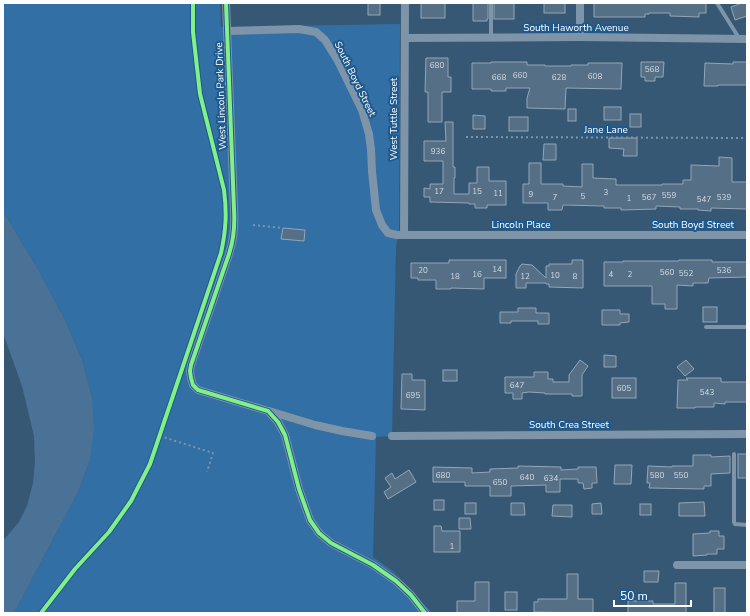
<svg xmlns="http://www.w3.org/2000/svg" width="750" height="616" font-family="'Nunito Sans',sans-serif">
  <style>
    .green { fill: #326fa4 }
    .water { fill: #4a7297 }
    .building { fill: #556f86; stroke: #93a6b6 }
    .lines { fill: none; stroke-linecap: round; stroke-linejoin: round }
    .path { stroke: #7e94a8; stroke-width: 2; stroke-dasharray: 2 3; stroke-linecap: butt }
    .service { stroke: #7e94a8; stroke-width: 4 }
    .minor { stroke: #7e94a8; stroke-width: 8 }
    .cycleway-casing { stroke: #1e598d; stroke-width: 6 }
    .cycleway { stroke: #82f089; stroke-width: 4 }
    .labels { text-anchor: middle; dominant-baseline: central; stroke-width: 4; stroke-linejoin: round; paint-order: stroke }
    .number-label { font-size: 8px; fill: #d4dbe1 }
    .street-label { font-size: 10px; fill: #fff; stroke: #1e598d }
  </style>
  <rect width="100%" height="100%" fill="#375874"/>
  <polygon class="green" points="3,3 220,3 221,27 400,24 399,230 396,247 392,436 376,437 373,557 394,572 432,613 14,613 78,492 90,460 92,398 82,360 66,322 40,273 3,211"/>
  <polygon class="water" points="3,211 40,273 66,322 82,360 92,398 94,429 90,460 78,492 14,613 3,613 3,541 19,522 27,506 33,483 35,462 34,436 22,386 3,333"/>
  <g class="building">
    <rect x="368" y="3" width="12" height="12"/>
    <rect x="421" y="3" width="24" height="15"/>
    <polygon points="473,3 488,3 488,19 487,19 487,21 473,21"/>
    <rect x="494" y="3" width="20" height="16"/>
    <rect x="544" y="3" width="21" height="10"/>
    <polygon points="594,3 706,3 706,13 699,13 699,17 670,16 670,13 649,13 649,14 645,14 645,17 594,17"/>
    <polygon points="742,3 747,3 747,16 735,20 731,7"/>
    <polygon points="426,58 448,58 448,77 451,77 451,92 442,92 442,122 428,122 428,92 425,92"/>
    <polygon points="491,62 527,62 527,65 545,65 545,66 571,66 571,65 588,65 588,63 622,63 621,89 566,88 565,109 527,108 527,98 530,88 506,88 506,91 491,91 491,89 472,89 472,63 491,63"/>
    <polygon points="641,62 664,62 663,77 655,77 655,81 645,81 645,77 641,77"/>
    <polygon points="733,62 747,62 747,85 718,85 718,86 704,86 705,63 733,64"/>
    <rect x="604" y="107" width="17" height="13"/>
    <rect x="568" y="109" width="8" height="12"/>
    <rect x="630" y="114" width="11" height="13"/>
    <polygon points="473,115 485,116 485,129 473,129"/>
    <rect x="509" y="117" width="19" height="14"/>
    <polygon points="445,122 453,122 453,167 455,167 455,178 454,178 454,194 469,194 469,183 477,183 477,167 489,167 489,181 506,181 506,205 487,205 487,208 475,208 475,204 469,204 469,203 430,202 430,197 424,197 424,188 430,189 430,184 443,184 443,161 424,161 424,141 446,141"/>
    <polygon points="609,138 637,138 637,156 623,156 624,149 609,148"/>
    <polygon points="544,144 556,144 556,160 543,160"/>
    <polygon points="719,157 732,158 732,182 747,182 747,209 711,208 711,211 698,210 698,209 680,209 680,207 656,206 656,209 621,210 621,208 604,208 604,206 563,205 562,210 548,210 548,203 523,203 523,184 529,184 529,163 541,163 541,184 563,184 563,186 582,187 582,164 593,164 593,178 616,179 616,185 662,185 662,184 683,184 683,180 691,180 691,165 719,166"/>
    <polygon points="283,228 305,230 304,241 281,239"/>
    <polygon points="449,260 506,260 506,278 484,278 484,289 451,288 451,289 436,289 436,280 418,280 418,278 411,278 411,263 449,263"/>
    <polygon points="572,260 583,260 583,288 549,287 549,284 546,284 546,283 526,283 526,288 516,288 516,274 520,266 522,264 532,265 546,278 546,266 549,266 549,264 572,264"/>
    <polygon points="679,260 712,260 712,262 747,262 747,277 709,278 708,283 693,283 693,286 677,285 677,309 665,309 665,304 652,304 652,286 604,286 604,262 623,262 623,261 679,261"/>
    <rect x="703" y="307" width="14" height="15"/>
    <polygon points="518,308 536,308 536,313 549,313 549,324 538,324 538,321 511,321 511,323 500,323 500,312 518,312"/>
    <polygon points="602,310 620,310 620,314 629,314 629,322 620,323 620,325 602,325"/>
    <polygon points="604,355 616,356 616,367 604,367"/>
    <polygon points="580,360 588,366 582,375 582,396 572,396 572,394 545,394 545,393 529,392 522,393 522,399 513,399 513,393 505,393 505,377 534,377 534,372 548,372 548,379 553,379 553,382 569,382 569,375"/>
    <polygon points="686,360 694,369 685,376 677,367"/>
    <rect x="443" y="370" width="14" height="11"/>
    <polygon points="402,374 412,374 412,380 425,380 425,410 401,409"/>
    <rect x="612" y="378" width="24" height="20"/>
    <polygon points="686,378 721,378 721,382 747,382 747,402 725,402 725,404 714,403 714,407 695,407 695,408 677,408 678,380 688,380"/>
    <rect x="738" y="454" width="9" height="24"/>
    <polygon points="693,455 711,455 711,457 730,456 730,473 711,474 711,486 704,486 704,489 649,488 650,483 647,483 648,466 672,467 672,466 693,466"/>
    <polygon points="615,465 632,465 631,484 614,484"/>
    <polygon points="518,466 561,467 561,470 578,469 578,467 596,467 597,483 592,483 592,488 584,489 583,483 578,483 578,479 560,479 560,492 546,492 546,485 511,486 511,496 490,496 490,486 465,486 465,482 433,482 433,467 472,468 472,473 490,472 490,469 518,468"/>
    <polygon points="409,470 416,482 388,499 384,492 391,487 385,478 392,473 395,479"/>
    <rect x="434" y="500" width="10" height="10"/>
    <polygon points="704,502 705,516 679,516 679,503"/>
    <rect x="465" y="503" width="11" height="11"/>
    <polygon points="511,503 524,503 525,515 511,515"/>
    <polygon points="601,503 602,514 592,514 592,504"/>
    <rect x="640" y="504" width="11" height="11"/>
    <polygon points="553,505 572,505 572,517 552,516"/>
    <polygon points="459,518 470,518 471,529 459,529"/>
    <polygon points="434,526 441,526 442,531 460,531 460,552 434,552"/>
    <polygon points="710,531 719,531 719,536 724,536 724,549 717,549 717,554 707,554 707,555 693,556 693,534 710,533"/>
    <polygon points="644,571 659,571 658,582 644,582"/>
    <polygon points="567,574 578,574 578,599 593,599 593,613 534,612 534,602 538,602 538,599 567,599"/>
    <polygon points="475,582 489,582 489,613 457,613 457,601 475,601"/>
    <polygon points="675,583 686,583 686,613 628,613 628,601 653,601 653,604 675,604"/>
    <rect x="714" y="588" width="11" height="25"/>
    <rect x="505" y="592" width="12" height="18"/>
  </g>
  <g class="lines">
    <g class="path">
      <polyline points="466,137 747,138"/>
      <polyline points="253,225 282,228"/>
      <polyline points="160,436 213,453 207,472"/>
    </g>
    <g class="service">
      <polyline points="717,3 739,38"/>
      <polyline points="491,38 491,3"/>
      <polyline points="706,327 747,327"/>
      <polyline points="734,454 734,522 735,524 747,525"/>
    </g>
    <g class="minor">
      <path d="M226 3 234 209C235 224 234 239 229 254L191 365 190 371 191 378 193 385 198 390 268 411 278 422 285 435 299 489 310 520 319 533 331 543 373 565 396 581 411 595 425 613"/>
      <polyline points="227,31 299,29 316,32 325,40 338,61 362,110 369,134 371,149 372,171 376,210 382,225 388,233 397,235 747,235"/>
      <polyline points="580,37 580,3"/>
      <polyline points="405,38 580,37 747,39"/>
      <polyline points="404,235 405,3"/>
      <polyline points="269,411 315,425 342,431 372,436"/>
      <polyline points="392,436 747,434"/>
      <polyline points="677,565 747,565"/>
    </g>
    <defs>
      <g id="cycleway">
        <path d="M226 3 234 209C235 224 234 239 229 254L191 365 190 371 191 378 193 385 198 390 268 411 278 422 285 435 299 489 310 520 319 533 331 543 373 565 396 581 411 595 425 613"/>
        <path d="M41 613 75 569 109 532 131 501 150 464 180 375 221 253C226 230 227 213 224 190L200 94 193 32V3"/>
      </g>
    </defs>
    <use href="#cycleway" class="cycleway-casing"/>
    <use href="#cycleway" class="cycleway"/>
  </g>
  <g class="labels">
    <g class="number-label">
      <text x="437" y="65">680</text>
      <text x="652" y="69">568</text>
      <text x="520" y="75">660</text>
      <text x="595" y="76">608</text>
      <text x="499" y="77">668</text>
      <text x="559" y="77">628</text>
      <text x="438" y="151">936</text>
      <text x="439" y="191">17</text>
      <text x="477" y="191">15</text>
      <text x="606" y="192">3</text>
      <text x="498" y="193">11</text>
      <text x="531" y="194">9</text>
      <text x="669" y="195">559</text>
      <text x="583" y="196">5</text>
      <text x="555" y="197">7</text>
      <text x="649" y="197">567</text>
      <text x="724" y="197">539</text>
      <text x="629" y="198">1</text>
      <text x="704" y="199">547</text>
      <text x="497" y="269">14</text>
      <text x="423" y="270">20</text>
      <text x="724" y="270">536</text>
      <text x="667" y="272">560</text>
      <text x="686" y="273">552</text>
      <text x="477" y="274">16</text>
      <text x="611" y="274">4</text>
      <text x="630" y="274">2</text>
      <text x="555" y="275">10</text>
      <text x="455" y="276">18</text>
      <text x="525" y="276">12</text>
      <text x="575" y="276">8</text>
      <text x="517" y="385">647</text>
      <text x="624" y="388">605</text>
      <text x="707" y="392">543</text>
      <text x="413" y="395">695</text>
      <text x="443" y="475">680</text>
      <text x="657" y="475">580</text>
      <text x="681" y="475">550</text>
      <text x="527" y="477">640</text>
      <text x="551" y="478">634</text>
      <text x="500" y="482">650</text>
      <text x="452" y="546">1</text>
    </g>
    <g class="street-label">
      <text x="576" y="28">South Haworth Avenue</text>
      <text transform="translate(355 79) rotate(64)">South Boyd Street</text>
      <text transform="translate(221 96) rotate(-92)">West Lincoln Park Drive</text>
      <text transform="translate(394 119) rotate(-90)">West Tuttle Street</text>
      <text x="606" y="130">Jane Lane</text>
      <text x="521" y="225">Lincoln Place</text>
      <text x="693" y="225">South Boyd Street</text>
      <text x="569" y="425">South Crea Street</text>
    </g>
  </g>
  <rect width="750" height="616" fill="none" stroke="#ffffff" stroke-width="8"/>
  <path d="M614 600v6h77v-6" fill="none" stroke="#ffffff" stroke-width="2"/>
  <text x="620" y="600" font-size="12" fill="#ffffff" stroke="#1e598d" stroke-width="3" paint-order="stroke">50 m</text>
</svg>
